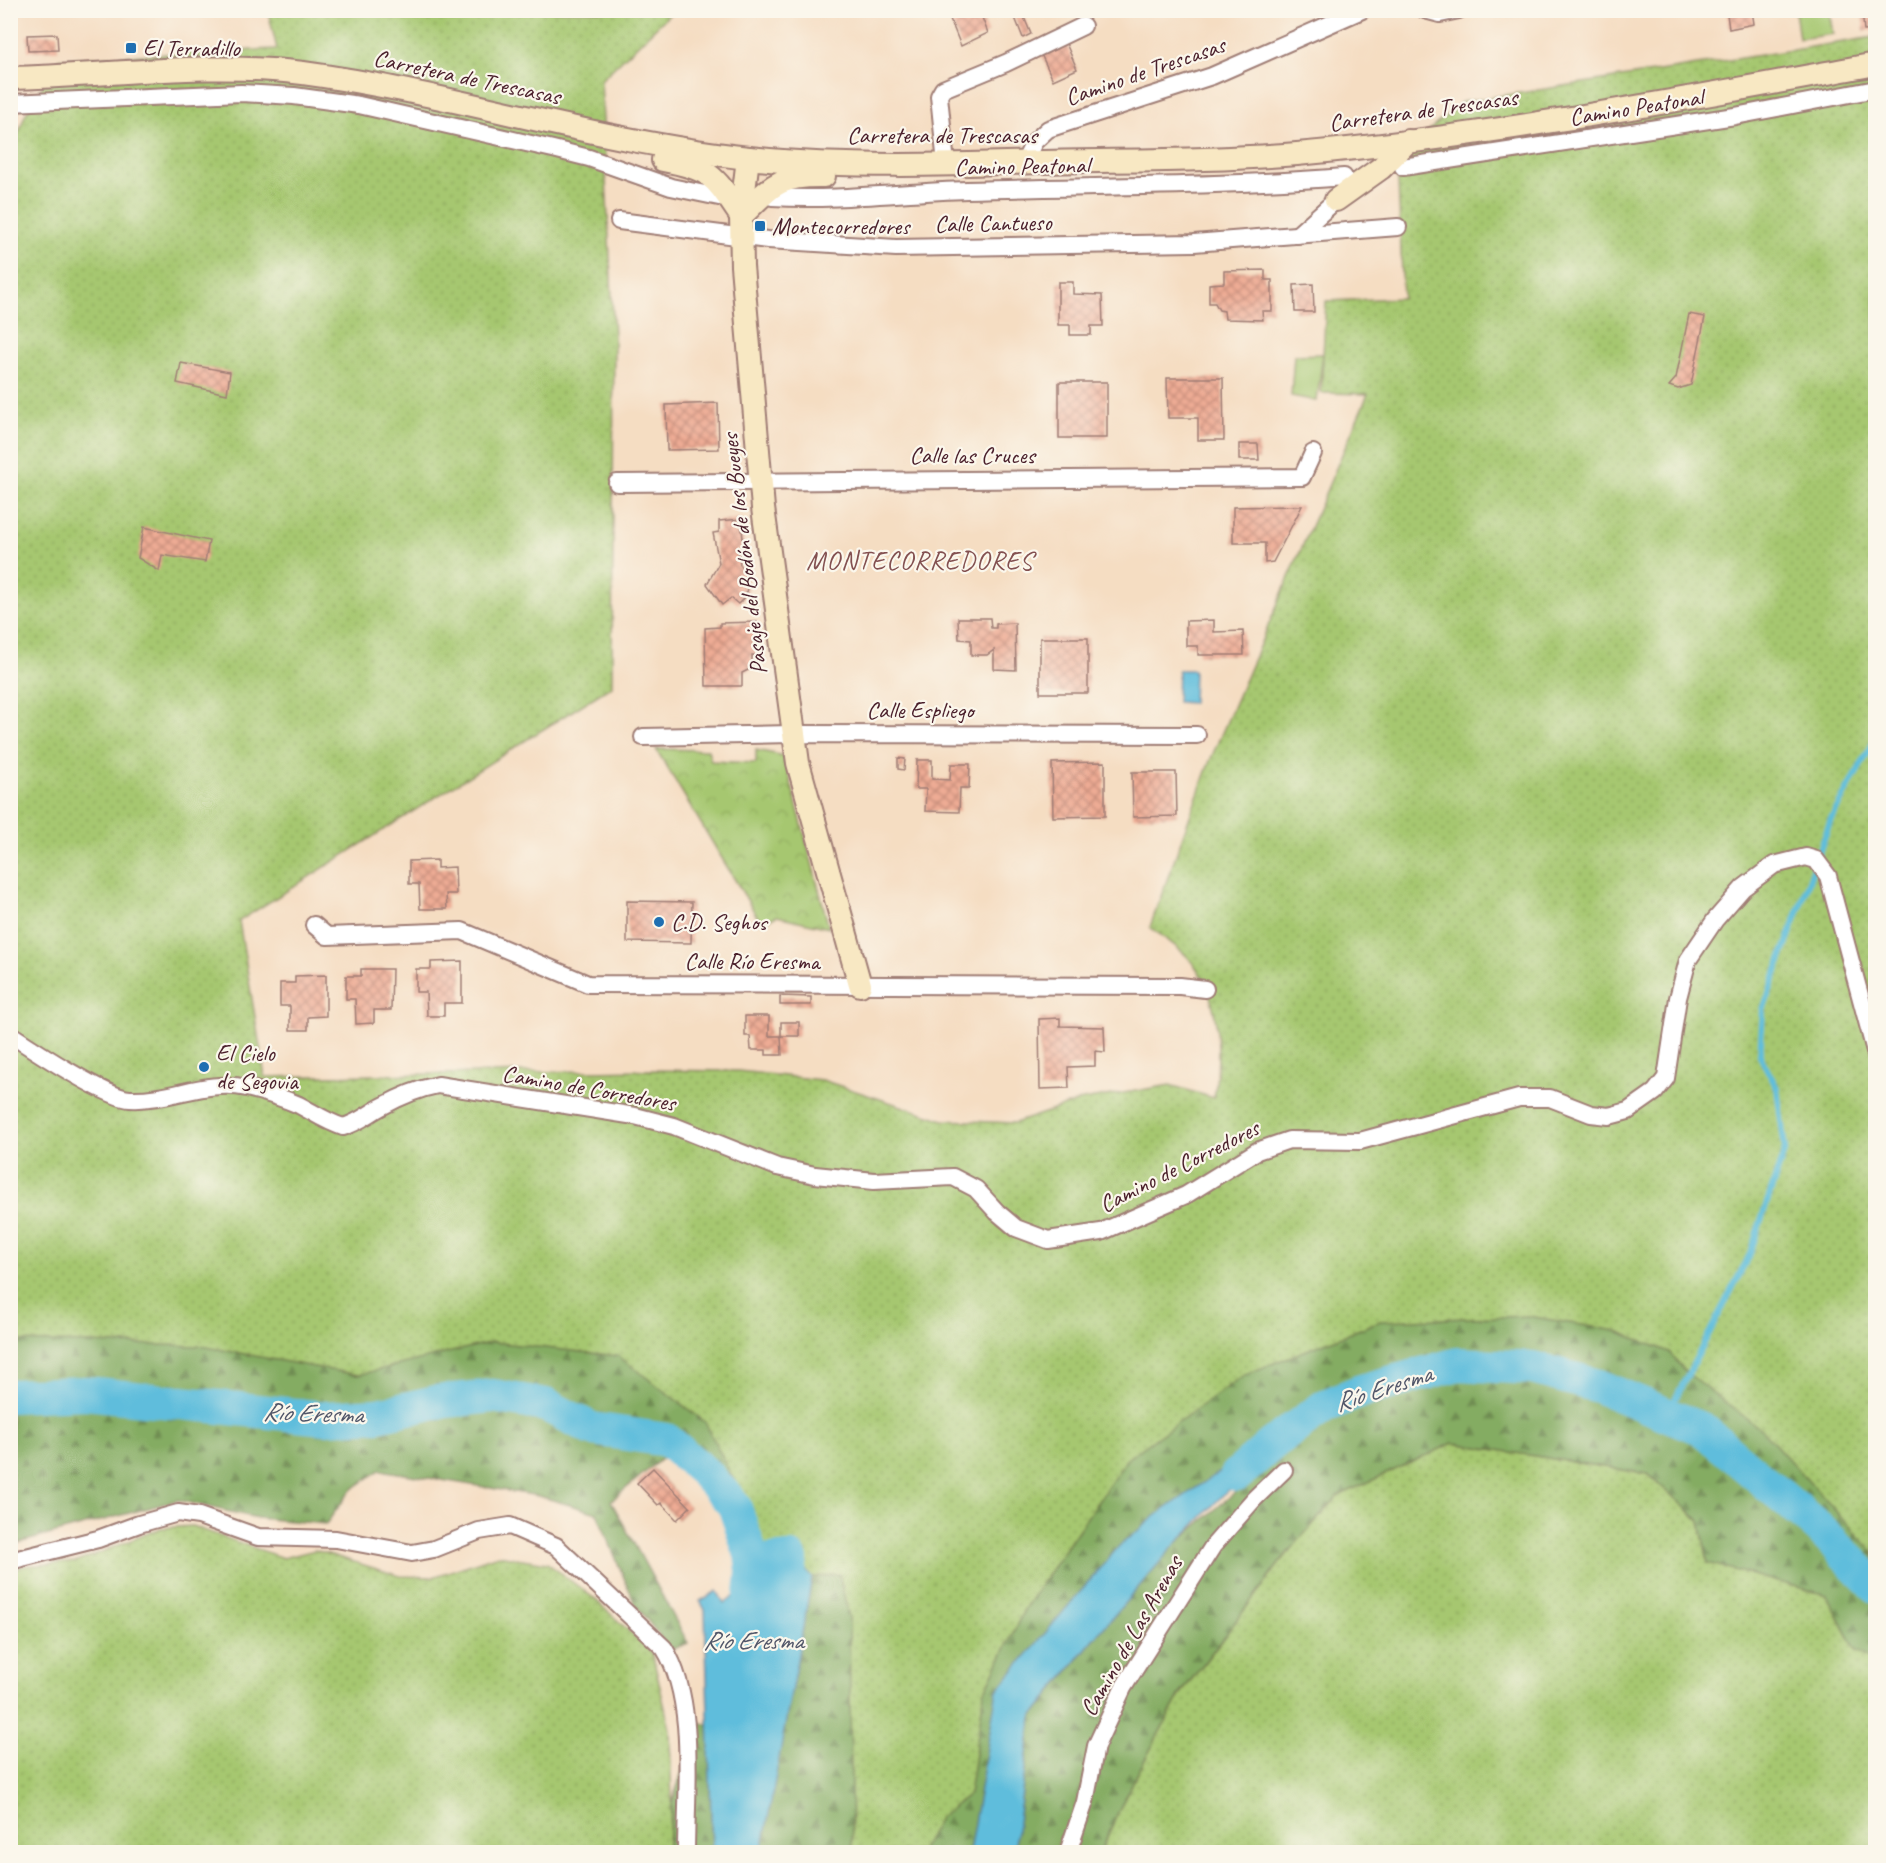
<svg xmlns="http://www.w3.org/2000/svg" width="1886" height="1863" font-family="Caveat,sans-serif">
  <style>
    .grass { fill: url(#grass-dots); stroke: #78734d; stroke-width: 1.5 }
    .forest { fill: url(#forest-firs); stroke: #676646; stroke-width: 1.5 }
    .park { fill: url(#park-crowns); stroke: #78734d; stroke-width: 1.5 }
    .garden { fill: #a6c76f; stroke: #78734d; stroke-width: 1.5 }
    .water { fill: #5ebddc; stroke: #546e84; stroke-width: 1.5 }
    .lines { fill: none; stroke-linecap: round; stroke-linejoin: round }
    .stream { stroke: #5ebddc; stroke-width: 6 }
    .river { stroke: #5ebddc; stroke-width: 34 }
    .building { fill: url(#building-cross-hatch) }
    .street-casing { stroke: #a07e76; stroke-width: 20 }
    .secondary-casing { stroke: #a07e76; stroke-width: 26 }
    .street { stroke: #fff; stroke-width: 16 }
    .secondary { stroke: #f8e8c3; stroke-width: 22 }
    .poi-dot { fill: #1f6fb2; stroke: #fbf7ec; stroke-width: 2 }
    .labels { text-anchor: middle; dominant-baseline: central; stroke-width: 4.5; stroke-linejoin: round; paint-order: stroke }
    .poi-label { font-size: 24px; fill: #4a1f2b; stroke: #fbf7ec; text-anchor: start }
    .street-label { font-size: 24px; fill: #4a1f2b; stroke: #fbf7ec }
    .neighbourhood-label { font-size: 26px; letter-spacing: 1.5px; fill: #835050; stroke: #fbf7ec }
    .water-label { font-size: 26px; font-style: italic; fill: #515669; stroke: #fbf7ec }
  </style>
  <defs>
    <pattern id="grass-dots" width="8" height="8" patternUnits="userSpaceOnUse" patternTransform="scale(1.5)"><rect width="8" height="8" fill="#a6c76f"/><path d="M2 2h.1M6 6h.1" fill="none" stroke="#90aa60" stroke-width="1.8" stroke-linecap="round"/></pattern>
    <pattern id="forest-firs" width="22" height="20" patternUnits="userSpaceOnUse" patternTransform="scale(1.5)"><rect width="22" height="20" fill="#84ac62"/><path d="M5 1l3.5 6h-7zM16 11l3.5 6h-7z" fill="#6e8b51"/></pattern>
    <pattern id="park-crowns" width="20" height="18" patternUnits="userSpaceOnUse" patternTransform="scale(1.5)"><rect width="20" height="18" fill="#a6c76f"/><path d="M2 6a3 3 0 1 1 6 0M12 15a3 3 0 1 1 6 0" fill="none" stroke="#90aa60"/></pattern>
    <pattern id="building-cross-hatch" width="8" height="8" patternUnits="userSpaceOnUse" patternTransform="scale(1.5)"><rect width="8" height="8" fill="#eeac94"/><path d="M0 0l8 8M0 8l8-8" fill="none" stroke="#c38b79"/></pattern>
  </defs>
  <rect width="100%" height="100%" fill="#fbf7ec"/>
  <filter id="ink" filterUnits="userSpaceOnUse"><feTurbulence type="fractalNoise" baseFrequency=".0167" numOctaves="2"/><feDisplacementMap in="SourceGraphic" scale="12" xChannelSelector="R" yChannelSelector="G"/><feConvolveMatrix kernelMatrix="1 2 1 2 8 2 1 2 1" color-interpolation-filters="sRGB"/></filter>
  <filter id="wash" filterUnits="userSpaceOnUse"><feTurbulence type="fractalNoise" baseFrequency=".008" numOctaves="4" result="noise"/><feDisplacementMap in="SourceGraphic" scale="24" xChannelSelector="R" yChannelSelector="G"/><feGaussianBlur stdDeviation="1.35" result="paint"/><feColorMatrix in="noise" values="0 0 0 0 0 0 0 0 0 0 0 0 0 0 0 0 0 1.4 0 .05"/><feComposite in="paint" operator="in"/></filter>
  <g filter="url(#wash)">
    <rect width="100%" height="100%" fill="#f5ddc2"/>
    <g class="grass">
      <path d="M268 11H673L601 80 614 337 612 686 239 921 265 1077 645 1070 738 1071 822 1080 944 1120 1015 1123 1083 1100 1170 1085 1214 1098C1221 1054 1221 1001 1193 963 1183 949 1163 938 1150 927L1209 763 1368 394 1321 393 1326 301 1403 298 1397 158 1462 102 1875 37V1586L1458 1364 1361 1391 1325 1406 1272 1444 1109 1588 1010 1729 999 1852H734L753 1571C750 1550 745 1522 734 1504 717 1479 689 1459 667 1440L11 1396 10 157 25 115 59 59 277 49Z"/>
      <polygon points="1453,1443 1648,1474 1700,1521 1708,1563 1827,1595 1856,1650 1875,1662 1875,1852 1100,1852 1126,1795 1179,1696 1288,1552 1338,1496"/>
      <polygon points="192,1526 283,1558 315,1550 400,1576 433,1577 498,1555 547,1563 595,1599 652,1653 670,1729 672,1803 667,1852 11,1852 10,1573 21,1566 77,1562 161,1528"/>
    </g>
    <g class="forest">
      <polygon points="1528,1316 1617,1331 1669,1352 1687,1373 1762,1430 1875,1554 1875,1662 1856,1650 1827,1595 1708,1563 1700,1521 1648,1474 1453,1443 1338,1496 1288,1552 1179,1696 1126,1795 1100,1852 1014,1852 1032,1717 1088,1646 1173,1546 1287,1447 1408,1364 1294,1416 1201,1490 1017,1692 977,1852 920,1852 939,1818 969,1794 984,1693 1025,1608 1127,1459 1244,1375 1380,1321"/>
      <polygon points="11,1341 201,1346 358,1375 492,1342 618,1356 705,1422 754,1521 733,1543 724,1511 679,1444 611,1501 688,1643 670,1650 635,1604 597,1513 539,1496 380,1470 351,1490 326,1524 257,1518 178,1500 11,1545"/>
      <polygon points="839,1574 849,1617 852,1852 759,1852 812,1578"/>
      <polygon points="697,1724 709,1724 712,1852 667,1852 672,1803"/>
    </g>
    <polygon class="park" points="656,749 708,750 711,761 756,763 756,750 784,756 829,928 777,916 761,923"/>
    <g class="garden">
      <polygon points="1795,11 1829,11 1833,34 1799,39"/>
      <polygon points="1323,354 1317,401 1291,396 1294,355"/>
    </g>
    <g class="water">
      <polygon points="1178,670 1194,670 1193,703 1177,702"/>
      <polygon points="1272,1444 1173,1547 1088,1646 1032,1717 1014,1852 969,1852 997,1690 1119,1546 1158,1514 1212,1477"/>
      <polygon points="805,1569 812,1578 762,1852 712,1852 705,1610 700,1601 717,1591 724,1603 744,1588 742,1572"/>
    </g>
    <g class="lines">
      <polyline class="stream" points="1667,1415 1749,1256 1785,1149 1777,1088 1760,1056 1763,1010 1831,819 1876,738"/>
      <g class="river">
        <polyline points="10,1396 86,1393 325,1418 378,1415 436,1402 493,1396 546,1405 592,1429 667,1440 705,1473 734,1505 751,1555 753,1571 749,1616"/>
        <polyline points="1237,1475 1272,1444 1325,1406 1361,1391 1458,1364 1533,1368 1598,1386 1702,1429 1818,1527 1876,1586"/>
        <polyline points="752,1563 791,1559 786,1591 772,1612"/>
      </g>
    </g>
    <g id="blocks">
      <g class="building">
        <polygon points="957,10 979,10 988,33 961,46 948,14"/>
        <polygon points="1012,10 1021,10 1031,34 1023,38"/>
        <polygon points="1743,10 1752,10 1754,24 1729,29 1727,14"/>
        <polygon points="1862,10 1875,10 1876,30 1864,31"/>
        <polygon points="57,34 58,50 28,51 27,35"/>
        <polygon points="1065,41 1077,69 1053,80 1040,52"/>
        <polygon points="1265,270 1265,280 1272,280 1272,311 1262,311 1263,320 1225,319 1224,311 1219,310 1215,303 1209,303 1209,284 1224,283 1224,271"/>
        <polygon points="1058,282 1073,282 1073,294 1102,295 1103,326 1091,326 1091,335 1070,335 1070,325 1058,325"/>
        <polygon points="1313,284 1314,312 1295,312 1294,285"/>
        <polygon points="1689,314 1705,317 1691,385 1678,389 1669,386 1676,378"/>
        <polygon points="181,363 230,372 227,394 177,383"/>
        <polygon points="1167,378 1223,378 1224,440 1198,440 1198,418 1168,418"/>
        <rect x="1059" y="382" width="48" height="56"/>
        <polygon points="718,403 719,449 667,450 666,405"/>
        <polygon points="1239,444 1258,444 1259,460 1239,460"/>
        <polygon points="1302,506 1273,562 1265,563 1265,543 1233,543 1233,507"/>
        <polygon points="741,519 744,549 738,549 740,565 745,570 748,587 746,596 738,604 731,598 722,605 707,584 719,563 713,533 719,532 719,521"/>
        <polygon points="144,527 209,541 205,562 162,555 159,571 138,558"/>
        <polygon points="958,618 990,618 991,628 996,628 996,624 1015,623 1016,670 994,669 994,650 987,655 971,655 971,640 959,639"/>
        <polygon points="1214,620 1214,632 1243,631 1244,655 1198,655 1198,646 1186,646 1186,621"/>
        <polygon points="757,622 758,655 752,655 752,668 742,673 742,686 706,686 705,628 720,627 720,623"/>
        <rect x="1040" y="638" width="48" height="55"/>
        <polygon points="898,758 905,759 904,770 898,769"/>
        <polygon points="917,760 932,760 932,779 950,780 951,764 970,764 969,788 960,788 959,812 925,811 926,789 916,789"/>
        <polygon points="1105,762 1105,816 1053,817 1052,763"/>
        <polygon points="1132,772 1176,772 1177,816 1133,817"/>
        <polygon points="437,860 437,868 455,867 456,894 446,894 447,909 420,909 419,884 409,884 409,861"/>
        <polygon points="627,901 692,902 691,943 627,942"/>
        <polygon points="462,961 462,1003 444,1003 444,1016 427,1016 426,992 416,992 416,969 431,969 431,962"/>
        <polygon points="361,969 392,969 391,1010 374,1010 374,1023 356,1024 355,999 346,999 346,976 361,976"/>
        <polygon points="326,975 326,1016 308,1017 308,1030 290,1030 290,1006 280,1006 280,983 295,983 295,976"/>
        <polygon points="780,996 811,997 811,1005 780,1005"/>
        <polygon points="745,1016 769,1016 769,1036 781,1036 782,1055 766,1055 766,1050 751,1050 750,1036 745,1036"/>
        <polygon points="1060,1018 1060,1026 1104,1027 1105,1052 1095,1051 1095,1066 1068,1067 1069,1088 1040,1089 1039,1019"/>
        <rect x="781" y="1022" width="18" height="14"/>
        <polygon points="653,1468 690,1507 677,1520 661,1503 658,1505 637,1483"/>
      </g>
    </g>
  </g>
  <g filter="url(#ink)">
    <use href="#blocks" fill-opacity="0" stroke="#a07e76" stroke-width="1.5"/>
    <g class="lines">
      <defs>
        <g id="street">
          <polyline points="1425,10 1440,14 1459,10"/>
          <polyline points="10,103 241,93 294,96 359,105 553,149 589,158 671,187 719,197"/>
          <polyline points="1024,163 1034,142 1048,129 1212,76 1362,10"/>
          <polyline points="946,164 939,96 943,89 1006,63 1083,26"/>
          <polyline points="1403,167 1735,116 1876,89"/>
          <path d="M772 197C838 201 902 192 967 190 1093 186 1219 187 1344 177"/>
          <polyline points="619,221 768,240 896,248 1194,243 1398,227"/>
          <polyline points="1297,235 1336,200"/>
          <polyline points="617,483 1302,477 1313,453"/>
          <polyline points="643,737 793,734 1197,735"/>
          <polyline points="314,925 327,936 462,931 588,984 1180,986 1205,989"/>
          <path d="M10 1034C31 1048 107 1098 130 1099 170 1101 206 1079 247 1088 263 1092 283 1098 299 1105 314 1113 327 1122 343 1127 358 1123 368 1114 381 1107 399 1097 417 1089 438 1085L635 1116 674 1126 777 1167 815 1175 874 1181 953 1177 976 1189 997 1212 1016 1228 1048 1240 1101 1232 1186 1195 1257 1151 1289 1140 1360 1141 1519 1098H1550L1591 1114 1609 1116 1628 1111 1655 1092 1666 1078 1678 998 1688 960 1715 920 1743 888 1774 865 1806 857 1816 860 1828 876 1876 1055"/>
          <path d="M10 1561 98 1539 139 1524 178 1513 199 1516 258 1537 336 1539 412 1553 434 1549 479 1531 510 1526 556 1546 664 1648C697 1700 686 1792 686 1852"/>
          <polyline points="1068,1852 1085,1802 1096,1746 1123,1688 1213,1546 1254,1499 1284,1470"/>
        </g>
        <g id="secondary">
          <path d="M10 78C108 76 206 61 303 73 453 93 598 142 749 158 845 168 945 165 1042 162 1126 160 1212 161 1297 154 1491 136 1684 99 1876 64"/>
          <polyline points="748,158 741,216 742,266 763,508 798,763 860,985"/>
          <path d="M663 160C712 169 714 176 741 216"/>
          <polyline points="1336,200 1381,168 1408,141"/>
          <path d="M741 216C772 186 777 175 824 176"/>
        </g>
      </defs>
      <use href="#street" class="street-casing"/>
      <use href="#secondary" class="secondary-casing"/>
      <use href="#street" class="street"/>
      <use href="#secondary" class="secondary"/>
    </g>
  </g>
  <g class="poi-dot">
    <rect x="125" y="42" width="12" height="12" rx="3"/>
    <rect x="754" y="220" width="12" height="12" rx="3"/>
    <circle cx="659" cy="922" r="6"/>
    <circle cx="204" cy="1067" r="6"/>
  </g>
  <g class="labels">
    <g class="poi-label">
      <text x="143" y="48">El Terradillo</text>
      <text x="772" y="226">Montecorredores</text>
      <text x="671" y="922">C.D. Seghos</text>
      <text x="216" y="1053">El Cielo<tspan x="216" dy="28">de Segovia</tspan></text>
    </g>
    <g class="street-label">
      <text transform="translate(1145 71) rotate(-19)">Camino de Trescasas</text>
      <text transform="translate(467 77) rotate(12)">Carretera de Trescasas</text>
      <text transform="translate(1636 107) rotate(-9)">Camino Peatonal</text>
      <text transform="translate(1423 110) rotate(-8)">Carretera de Trescasas</text>
      <text x="942" y="135">Carretera de Trescasas</text>
      <text transform="translate(1022 166) rotate(-1)">Camino Peatonal</text>
      <text transform="translate(993 223) rotate(-1)">Calle Cantueso</text>
      <text x="972" y="455">Calle las Cruces</text>
      <text transform="translate(744 554) rotate(-97)">Pasaje del Bodón de los Bueyes</text>
      <text x="920" y="710">Calle Espliego</text>
      <text x="752" y="961">Calle Río Eresma</text>
      <text transform="translate(589 1088) rotate(10)">Camino de Corredores</text>
      <text transform="translate(1179 1166) rotate(-27)">Camino de Corredores</text>
      <text transform="translate(1131 1636) rotate(-60)">Camino de Las Arenas</text>
    </g>
    <g class="neighbourhood-label">
      <text x="920" y="560">MONTECORREDORES</text>
    </g>
    <g class="water-label">
      <text transform="translate(1383 1388) rotate(-18)">Río Eresma</text>
      <text transform="translate(313 1413) rotate(2)">Río Eresma</text>
      <text x="753" y="1640">Río Eresma</text>
    </g>
  </g>
  <rect width="1886" height="1863" fill="none" stroke="#fbf7ec" stroke-width="36"/>
</svg>
